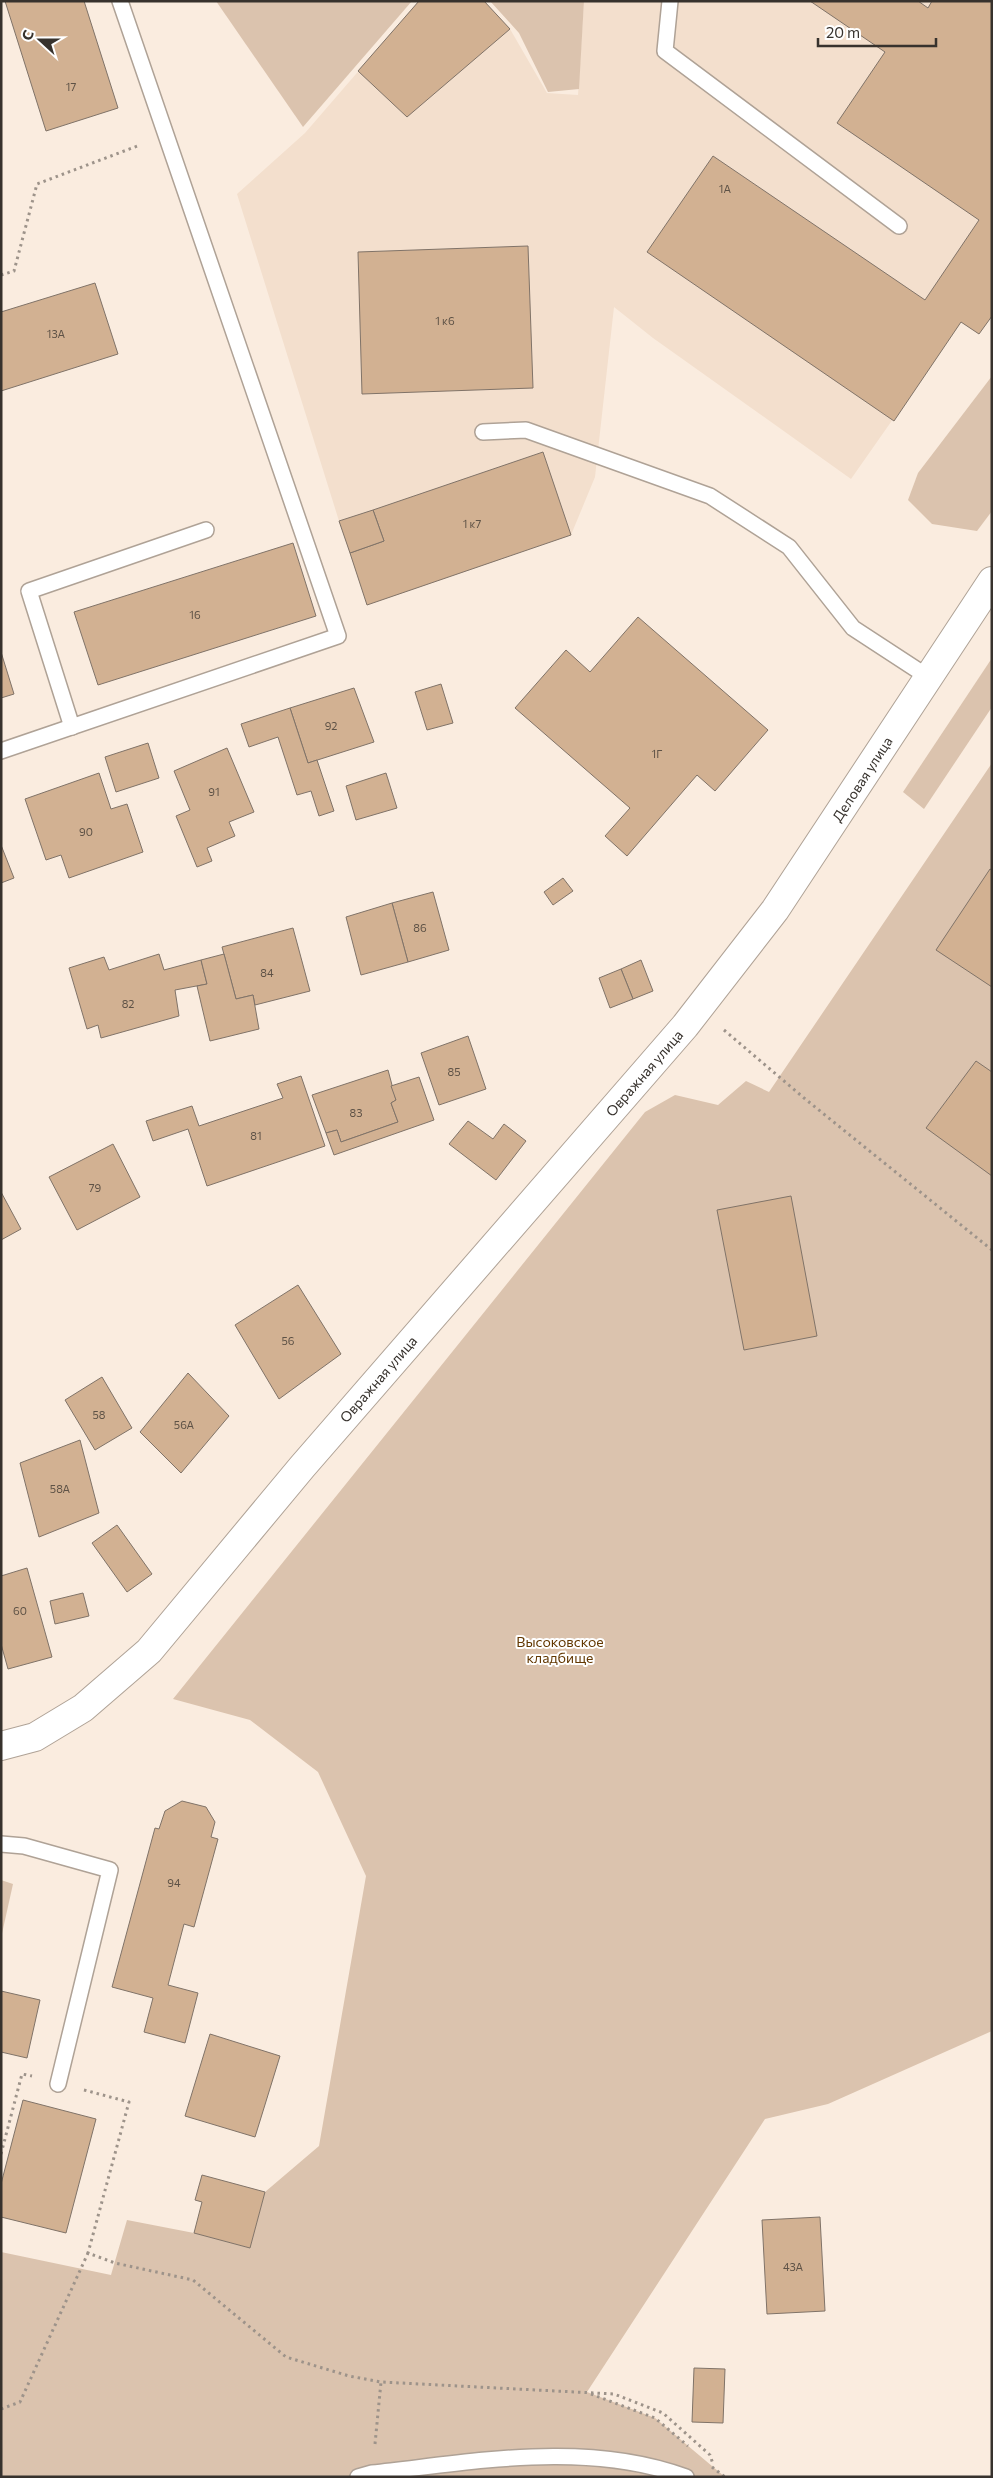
<svg xmlns="http://www.w3.org/2000/svg" width="993" height="2478" font-family="Commissioner,sans-serif">
  <style>
    .built { fill: #f3dfcd }
    .green { fill: #dbc3ae }
    .building { fill: #d2b192; stroke: #807368 }
    .lines { fill: none; stroke-linecap: round; stroke-linejoin: round }
    .service-casing { stroke: #afa296; stroke-width: 18 }
    .tertiary-casing { stroke: #afa296; stroke-width: 30 }
    .path { stroke: #9d938a; stroke-width: 3; stroke-dasharray: 2.5 4; stroke-linecap: butt }
    .service { stroke: #fff; stroke-width: 15 }
    .tertiary { stroke: #fff; stroke-width: 28 }
    .labels { text-anchor: middle; dominant-baseline: central; stroke-width: 4; stroke-linejoin: round; paint-order: stroke }
    .number-label { font-size: 11px; fill: #5e5246 }
    .street-label { font-size: 14px; fill: #37322d; stroke: #fff }
    .park-label { font-size: 14px; fill: #623700; stroke: #fff }
  </style>
  <rect width="100%" height="100%" fill="#faecdf"/>
  <polygon class="built" points="419,1 510,29 547,93 578,95 584,1 992,1 992,316 979,334 961,322 851,479 653,338 614,307 595,477 571,535 367,605 339,521 237,194 305,133"/>
  <g class="green">
    <polygon points="216,1 412,1 303,127"/>
    <polygon points="490,1 584,1 579,89 548,92 519,33"/>
    <polygon points="992,376 992,511 977,531 932,524 908,500 918,473"/>
    <polygon points="992,658 992,707 924,809 903,792"/>
    <polygon points="992,763 992,2031 828,2104 765,2119 587,2392 655,2418 725,2477 1,2477 1,2252 111,2275 127,2220 194,2233 250,2248 265,2192 319,2146 366,1876 318,1772 250,1720 173,1699 645,1112 675,1095 718,1105 746,1081 769,1092"/>
    <polygon points="1,1880 13,1884 1,1938"/>
  </g>
  <g class="building">
    <polygon points="5,1 84,1 118,108 46,131"/>
    <polygon points="419,1 484,1 510,29 407,117 358,71"/>
    <polygon points="810,1 918,1 928,8 932,1 992,1 992,316 979,334 961,322 894,421 647,252 713,156 925,300 979,220 837,123 885,52"/>
    <polygon points="528,246 533,388 362,394 358,252"/>
    <polygon points="95,283 118,354 1,391 1,312"/>
    <polygon points="543,452 571,535 367,605 350,553 384,541 373,510"/>
    <polygon points="373,510 384,541 350,553 339,521"/>
    <polygon points="293,543 316,616 98,685 74,612"/>
    <polygon points="638,617 768,730 715,791 697,775 627,856 605,836 630,808 515,708 566,650 590,672"/>
    <polygon points="1,652 14,694 1,698"/>
    <polygon points="441,684 453,723 427,730 415,692"/>
    <polygon points="354,688 374,742 308,763 290,708"/>
    <polygon points="290,708 308,763 317,760 334,811 319,816 311,791 297,795 278,737 249,747 241,724"/>
    <polygon points="148,743 159,778 116,792 105,757"/>
    <polygon points="227,748 254,812 229,822 235,836 207,848 212,861 197,867 176,816 190,810 174,771"/>
    <polygon points="99,773 111,809 127,804 143,852 69,878 61,855 46,860 25,799"/>
    <polygon points="386,773 397,808 356,820 346,786"/>
    <polygon points="1,845 14,878 1,883"/>
    <polygon points="990,869 992,870 992,987 936,950"/>
    <polygon points="563,878 573,891 553,905 544,892"/>
    <polygon points="433,892 449,950 408,962 392,903"/>
    <polygon points="392,903 408,962 361,975 346,917"/>
    <polygon points="293,928 310,991 255,1005 253,995 236,999 222,947"/>
    <polygon points="159,954 164,970 201,960 207,984 175,990 179,1016 101,1038 98,1025 87,1029 69,968 104,957 109,970"/>
    <polygon points="224,954 236,999 253,995 259,1029 210,1041 197,986 207,984 201,960"/>
    <polygon points="641,960 653,991 633,999 621,969"/>
    <polygon points="621,969 633,999 610,1008 599,978"/>
    <polygon points="468,1036 486,1089 439,1105 421,1053"/>
    <polygon points="976,1061 992,1072 992,1176 926,1128"/>
    <polygon points="388,1070 396,1100 391,1103 398,1122 341,1142 337,1130 326,1133 312,1095"/>
    <polygon points="301,1076 325,1146 207,1186 188,1129 153,1141 146,1121 192,1106 199,1126 283,1098 277,1084"/>
    <polygon points="419,1077 434,1120 334,1155 326,1133 337,1130 341,1142 398,1122 391,1103 396,1100 391,1086"/>
    <polygon points="468,1121 493,1139 504,1124 526,1141 496,1180 449,1144"/>
    <polygon points="113,1144 140,1197 77,1230 49,1177"/>
    <polygon points="1,1192 21,1229 1,1240"/>
    <polygon points="791,1196 817,1336 744,1350 717,1210"/>
    <polygon points="298,1285 341,1354 279,1399 235,1325"/>
    <polygon points="188,1373 229,1416 181,1473 140,1432"/>
    <polygon points="102,1377 132,1428 95,1450 65,1400"/>
    <polygon points="80,1440 99,1513 39,1537 20,1463"/>
    <polygon points="117,1525 152,1574 127,1592 92,1543"/>
    <polygon points="27,1568 52,1657 8,1669 1,1644 1,1576"/>
    <polygon points="83,1593 89,1616 55,1624 50,1601"/>
    <polygon points="182,1801 206,1807 215,1822 211,1837 218,1839 194,1927 184,1924 168,1985 198,1993 185,2043 144,2032 153,1998 112,1987 155,1828 159,1829 165,1811"/>
    <polygon points="1,1991 40,2000 27,2058 1,2052"/>
    <polygon points="210,2034 280,2056 255,2137 185,2116"/>
    <polygon points="23,2100 96,2119 66,2233 1,2217 1,2184"/>
    <polygon points="202,2175 265,2192 250,2248 194,2233 202,2202 195,2200"/>
    <polygon points="820,2217 825,2311 767,2314 762,2220"/>
    <polygon points="694,2368 725,2369 723,2423 692,2422"/>
  </g>
  <g class="lines">
    <defs>
      <g id="service">
        <polyline points="670,1 665,51 899,226"/>
        <polyline points="483,432 526,430 710,496 789,547 853,628 928,677"/>
        <polyline points="72,727 29,591 206,530"/>
        <polyline points="1,751 338,636 120,1"/>
        <polyline points="1,1844 24,1846 110,1870 58,2084"/>
        <path d="M358 2477 372 2473C475 2462 586 2440 686 2477"/>
      </g>
      <polyline id="tertiary" points="1,1746 35,1737 83,1708 149,1651 302,1467 685,1026 775,910 992,581"/>
    </defs>
    <use href="#service" class="service-casing"/>
    <use href="#tertiary" class="tertiary-casing"/>
    <g class="path">
      <polyline points="1,275 14,271 37,184 140,145"/>
      <polyline points="724,1030 804,1098 992,1250"/>
      <polyline points="84,2090 129,2102 88,2253 115,2263 193,2280 286,2357 349,2376 381,2382 614,2394 663,2413 710,2455 713,2464"/>
      <polyline points="1,2154 22,2074 32,2076"/>
      <polyline points="591,2394 655,2418 688,2446"/>
      <polyline points="1,2409 20,2402 88,2253"/>
      <polyline points="375,2444 381,2382"/>
      <polyline points="712,2467 725,2477"/>
    </g>
    <use href="#service" class="service"/>
    <use href="#tertiary" class="tertiary"/>
  </g>
  <g class="labels">
    <g class="number-label">
      <text x="71" y="86">17</text>
      <text x="725" y="188">1А</text>
      <text x="445" y="320">1 к6</text>
      <text x="56" y="333">13А</text>
      <text x="472" y="523">1 к7</text>
      <text x="195" y="614">16</text>
      <text x="331" y="725">92</text>
      <text x="657" y="753">1Г</text>
      <text x="214" y="791">91</text>
      <text x="86" y="831">90</text>
      <text x="420" y="927">86</text>
      <text x="267" y="972">84</text>
      <text x="128" y="1003">82</text>
      <text x="454" y="1071">85</text>
      <text x="356" y="1112">83</text>
      <text x="256" y="1135">81</text>
      <text x="95" y="1187">79</text>
      <text x="288" y="1340">56</text>
      <text x="99" y="1414">58</text>
      <text x="184" y="1424">56А</text>
      <text x="60" y="1488">58А</text>
      <text x="20" y="1610">60</text>
      <text x="174" y="1882">94</text>
      <text x="793" y="2266">43А</text>
    </g>
    <g class="street-label">
      <text transform="translate(862 779) rotate(-57)">Деловая улица</text>
      <text transform="translate(644 1073) rotate(-49)">Овражная улица</text>
      <text transform="translate(378 1379) rotate(-49)">Овражная улица</text>
    </g>
    <g class="park-label">
      <text x="560" y="1641">Высоковское<tspan x="560" dy="16">кладбище</tspan></text>
    </g>
  </g>
  <rect width="993" height="2478" fill="none" stroke="#37322d" stroke-width="5"/>
  <g transform="translate(40 40) rotate(291)" stroke="#ffffff" stroke-width="4" paint-order="stroke">
  <path d="M0-4L9 19L0 12L-9 19Z" fill="#37322d"/>
  <text y="-8" font-size="14" font-weight="bold" text-anchor="middle" fill="#37322d">С</text>
  </g>
  <path d="M818 38v8h118v-8" fill="none" stroke="#37322d" stroke-width="2.5"/>
  <text x="826" y="38" font-size="15" fill="#37322d" stroke="#ffffff" stroke-width="4" paint-order="stroke">20 m</text>
</svg>
